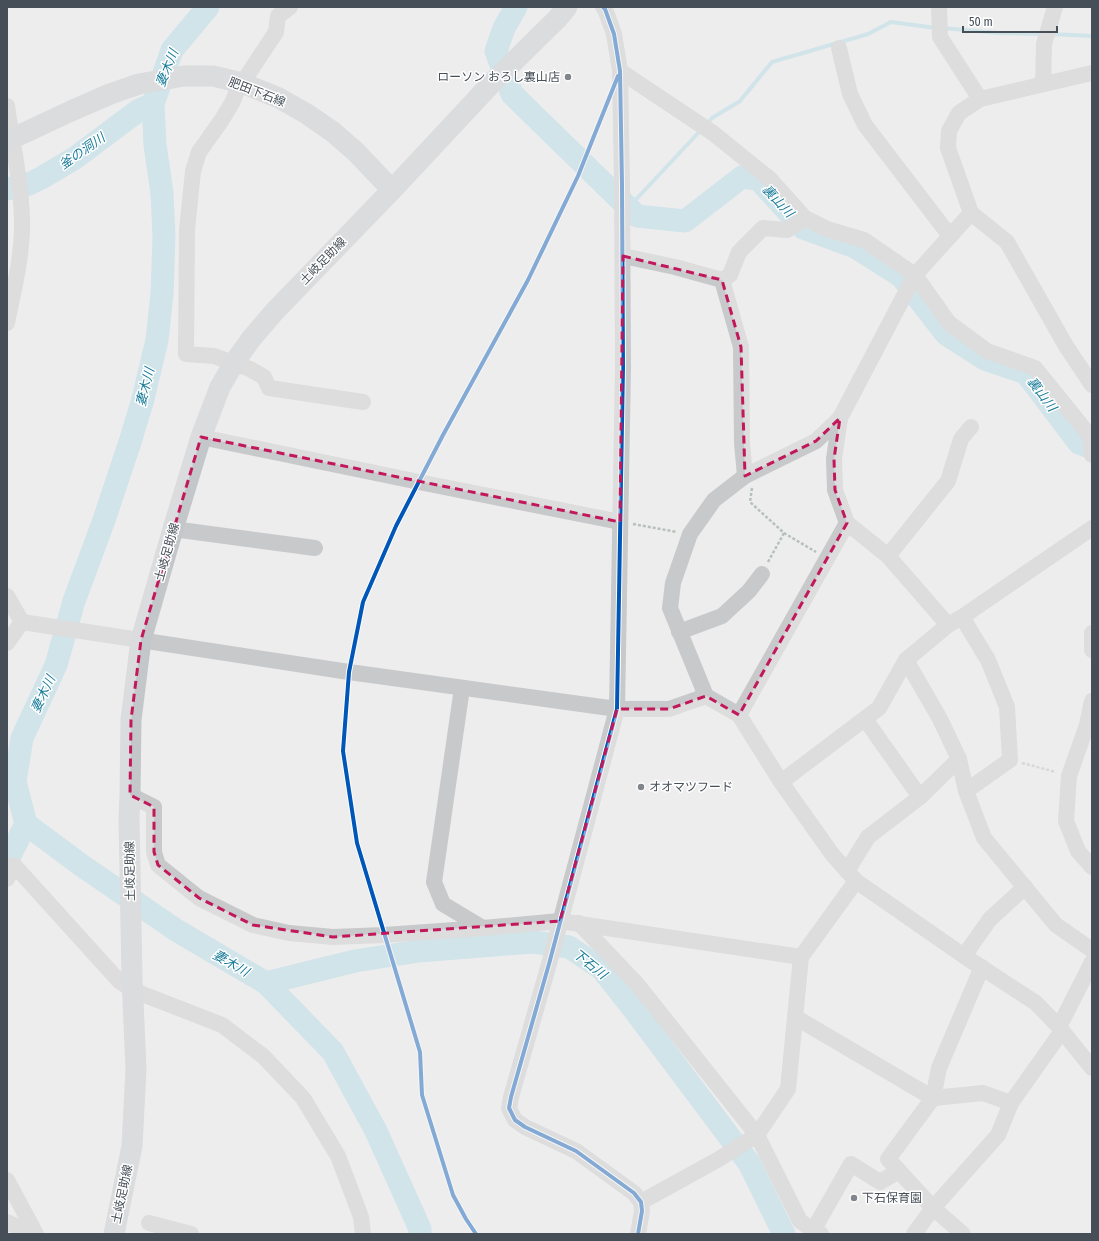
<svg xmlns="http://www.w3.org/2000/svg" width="1099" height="1241" font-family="'Fira Sans Condensed','Noto Sans JP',sans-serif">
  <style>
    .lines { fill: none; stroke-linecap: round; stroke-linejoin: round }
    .stream { stroke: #abd9e6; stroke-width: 4 }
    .river { stroke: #abd9e6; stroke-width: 23 }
    .path { stroke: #b6c0bd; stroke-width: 2.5; stroke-dasharray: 3 2; stroke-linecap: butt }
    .minor { stroke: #c8c9cb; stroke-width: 16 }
    .major { stroke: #c4c7c9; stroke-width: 21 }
    .cycleway-casing { stroke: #fff; stroke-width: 6 }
    .cycleway { stroke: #0057b8; stroke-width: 4 }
    .marked { fill: none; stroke: #c2185b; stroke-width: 3; stroke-dasharray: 8 5; stroke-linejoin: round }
    .poi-dot { fill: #81868c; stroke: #fff; stroke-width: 1.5 }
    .labels { text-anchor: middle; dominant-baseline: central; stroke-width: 3; stroke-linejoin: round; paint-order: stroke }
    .poi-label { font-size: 12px; fill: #464f58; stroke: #fff; text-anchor: start }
    .street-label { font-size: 12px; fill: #464f58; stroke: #fff }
    .water-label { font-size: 13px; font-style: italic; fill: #197c99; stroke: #fff }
  </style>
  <rect width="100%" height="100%" fill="#eeeded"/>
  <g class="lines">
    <g class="stream">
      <polyline points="943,28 998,33 1044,34"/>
      <polyline points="1050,34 1092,36"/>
      <polyline points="706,125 712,118 740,101 772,62 868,34 891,22 936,28"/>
      <polyline points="628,208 701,130"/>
    </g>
    <g class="river">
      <polyline points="208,7 172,50 153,104 155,145 162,193 164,237 162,294 157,340 143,399 130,442 104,520 74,601 56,665 22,738 15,782 26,824 81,865 176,930 266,983 333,1052 376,1131 420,1229 420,1234"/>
      <polyline points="516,7 504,28 496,51 512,94 637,216 685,221 742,177 758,179 803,228 855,247 901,276 946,334 985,359 1026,373 1079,443 1092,448"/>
      <polyline points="7,189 29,184 43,177 75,158 139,110 153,104"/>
      <polyline points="7,861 26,824"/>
      <polyline points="266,983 355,961 419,951 533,942 569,947 602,969 632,1007 749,1163 784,1234"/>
    </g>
    <g class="path">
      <polyline points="752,488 750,502 784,533 816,552"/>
      <polyline points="633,524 677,532"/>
      <polyline points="768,562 784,533"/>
      <polyline points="1022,763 1056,772"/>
      <polyline points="474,1234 474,1231"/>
    </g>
    <g class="minor">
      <polyline points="290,7 278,16 276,32 237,91 232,103 221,121 199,152 193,171 187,230 186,354 214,356 250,369 264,377 269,388 363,402"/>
      <polyline points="603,7 605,9 614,34 620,71 622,185 623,367 617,709 549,964 511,1097 509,1108 515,1120 525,1127 576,1151 634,1193 641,1202 642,1211 638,1234"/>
      <polyline points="939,7 940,37 980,99"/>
      <polyline points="839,48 850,94 865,125 950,236"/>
      <polyline points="620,71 713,133 770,179 805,218 827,229 864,240 915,275 949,323 987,351 1035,368 1090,436 1092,455"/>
      <polyline points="1092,73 980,99 959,113 949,131 948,148 971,213 1007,242 1066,346 1092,385"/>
      <polyline points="1043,84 1044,44 1055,7"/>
      <path d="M7 106C13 148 23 189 22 231 21 262 13 293 7 323"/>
      <polyline points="971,213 915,275 840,418 816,441 745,476 714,500 690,534 673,583 670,608 706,696 739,715 781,782 832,854 856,881 964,956 1036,1003 1059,1027 1092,1068"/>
      <polyline points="623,256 675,267 722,280 741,347 742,443 745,476"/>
      <polyline points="722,280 730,275 739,252 763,228 787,230 805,218"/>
      <polyline points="840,418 834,459 835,490 847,523 888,556 948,625"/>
      <polyline points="201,437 419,482 620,522"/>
      <polyline points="173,529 315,548"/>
      <polyline points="888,556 948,481 961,439 971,427"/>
      <polyline points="7,596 22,622"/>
      <polyline points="962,617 988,660 1007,707 1010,760 966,791"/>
      <polyline points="22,622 349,672 617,709 669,709 706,696"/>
      <polyline points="679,632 722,616 749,591 762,574"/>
      <polyline points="1092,633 1092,650"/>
      <polyline points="7,643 22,622"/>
      <polyline points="906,660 940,719 959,759 966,791 984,838 1056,925 1092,950"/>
      <polyline points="462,688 434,882 443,904 483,928"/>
      <polyline points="1092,701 1087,725 1069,776 1066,821 1078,851 1092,867"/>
      <polyline points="739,715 847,523"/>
      <polyline points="865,719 920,797"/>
      <polyline points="781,782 879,708 906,660 948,625 962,617 1092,528"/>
      <polyline points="130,795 154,807 154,852 158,865 199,898 253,925 289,933 333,937 384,935 483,928 560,921 801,957"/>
      <polyline points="847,871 868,837 920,797 959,759"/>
      <polyline points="7,879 14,865 119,981 132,990 222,1025 263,1056 303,1098 338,1156 361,1217 363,1234"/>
      <polyline points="579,923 637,984 757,1135 800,1221 813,1230 821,1234"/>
      <polyline points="964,956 990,919 1025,887"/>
      <polyline points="795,1017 933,1098 983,1093 1011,1103"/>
      <polyline points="1059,1027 1092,962"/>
      <polyline points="7,1180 36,1234"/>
      <polyline points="641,1202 719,1159 757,1135 788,1089 801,957 856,881"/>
      <polyline points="7,1222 33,1234"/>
      <polyline points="149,1223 191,1234"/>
      <polyline points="811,1234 851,1164 880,1182 899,1171"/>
      <polyline points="914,1234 933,1208 998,1135 1011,1103 1062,1031"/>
      <polyline points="963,1234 933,1208 888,1159 933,1098 939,1068 982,967"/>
    </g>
    <g class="major">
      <polyline points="7,141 71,111 110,94 139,84 184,76 213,76 242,83 279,98 307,114 333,132 356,152 392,190"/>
      <polyline points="114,1234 132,1146 136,1069 132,978 129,818 130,795 131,720 141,640 173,529 201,437 220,387 234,363 251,339 275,311 392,190 490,85 558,18 567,7"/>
    </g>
    <defs>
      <g id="cycleway">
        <polyline points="603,7 605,9 614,34 620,71 622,185 623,367 617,709 549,964 511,1097 509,1108 515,1120 525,1127 576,1151 634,1193 641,1202 642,1211 638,1234"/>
        <polyline points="476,1234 466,1219 453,1195 422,1095 420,1052 357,843 343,751 349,672 363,602 396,526 443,435 528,280 578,176 618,76"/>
      </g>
    </defs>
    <use href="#cycleway" class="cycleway-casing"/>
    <use href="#cycleway" class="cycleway"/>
  </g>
  <path d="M0 0H1099V1241H0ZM623 256 722 280 741 347 745 476 816 441 840 418 834 459 835 490 847 523 739 715 706 696 669 709H617L560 921 333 937 253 925 199 898 158 865 154 852V807L130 795 131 720 141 640 201 437 620 522Z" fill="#eeeded" fill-opacity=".55" fill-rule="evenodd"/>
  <path class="marked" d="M623 256 722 280 741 347 745 476 816 441 840 418 834 459 835 490 847 523 739 715 706 696 669 709H617L560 921 333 937 253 925 199 898 158 865 154 852V807L130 795 131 720 141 640 201 437 620 522Z"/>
  <g class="poi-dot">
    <circle cx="568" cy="77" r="4"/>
    <circle cx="641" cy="787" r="4"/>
    <circle cx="854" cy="1198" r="4"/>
  </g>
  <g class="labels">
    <g class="poi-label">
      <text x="560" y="77" text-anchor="end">ローソン おろし裏山店</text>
      <text x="649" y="787">オオマツフード</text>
      <text x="862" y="1198">下石保育園</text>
    </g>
    <g class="street-label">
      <text transform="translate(257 92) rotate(21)">肥田下石線</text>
      <text transform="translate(323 261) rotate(-46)">土岐足助線</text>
      <text transform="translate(167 552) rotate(-74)">土岐足助線</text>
      <text transform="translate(130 871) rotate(-91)">土岐足助線</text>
      <text transform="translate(122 1194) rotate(-78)">土岐足助線</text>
    </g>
    <g class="water-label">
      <text transform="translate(167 68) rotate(-68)">妻木川</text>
      <text transform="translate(82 151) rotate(-35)">釜の洞川</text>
      <text transform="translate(778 201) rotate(47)">裏山川</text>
      <text transform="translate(145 387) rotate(-76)">妻木川</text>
      <text transform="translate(1042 394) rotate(53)">裏山川</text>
      <text transform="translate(43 694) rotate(-65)">妻木川</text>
      <text transform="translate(231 963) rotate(30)">妻木川</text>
      <text transform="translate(590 964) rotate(39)">下石川</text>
    </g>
  </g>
  <rect width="1099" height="1241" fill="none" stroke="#464f58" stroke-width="16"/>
  <path d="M963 26v6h94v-6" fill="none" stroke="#464f58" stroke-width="2"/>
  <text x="969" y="26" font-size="12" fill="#464f58" stroke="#ffffff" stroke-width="3" paint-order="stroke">50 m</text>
</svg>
